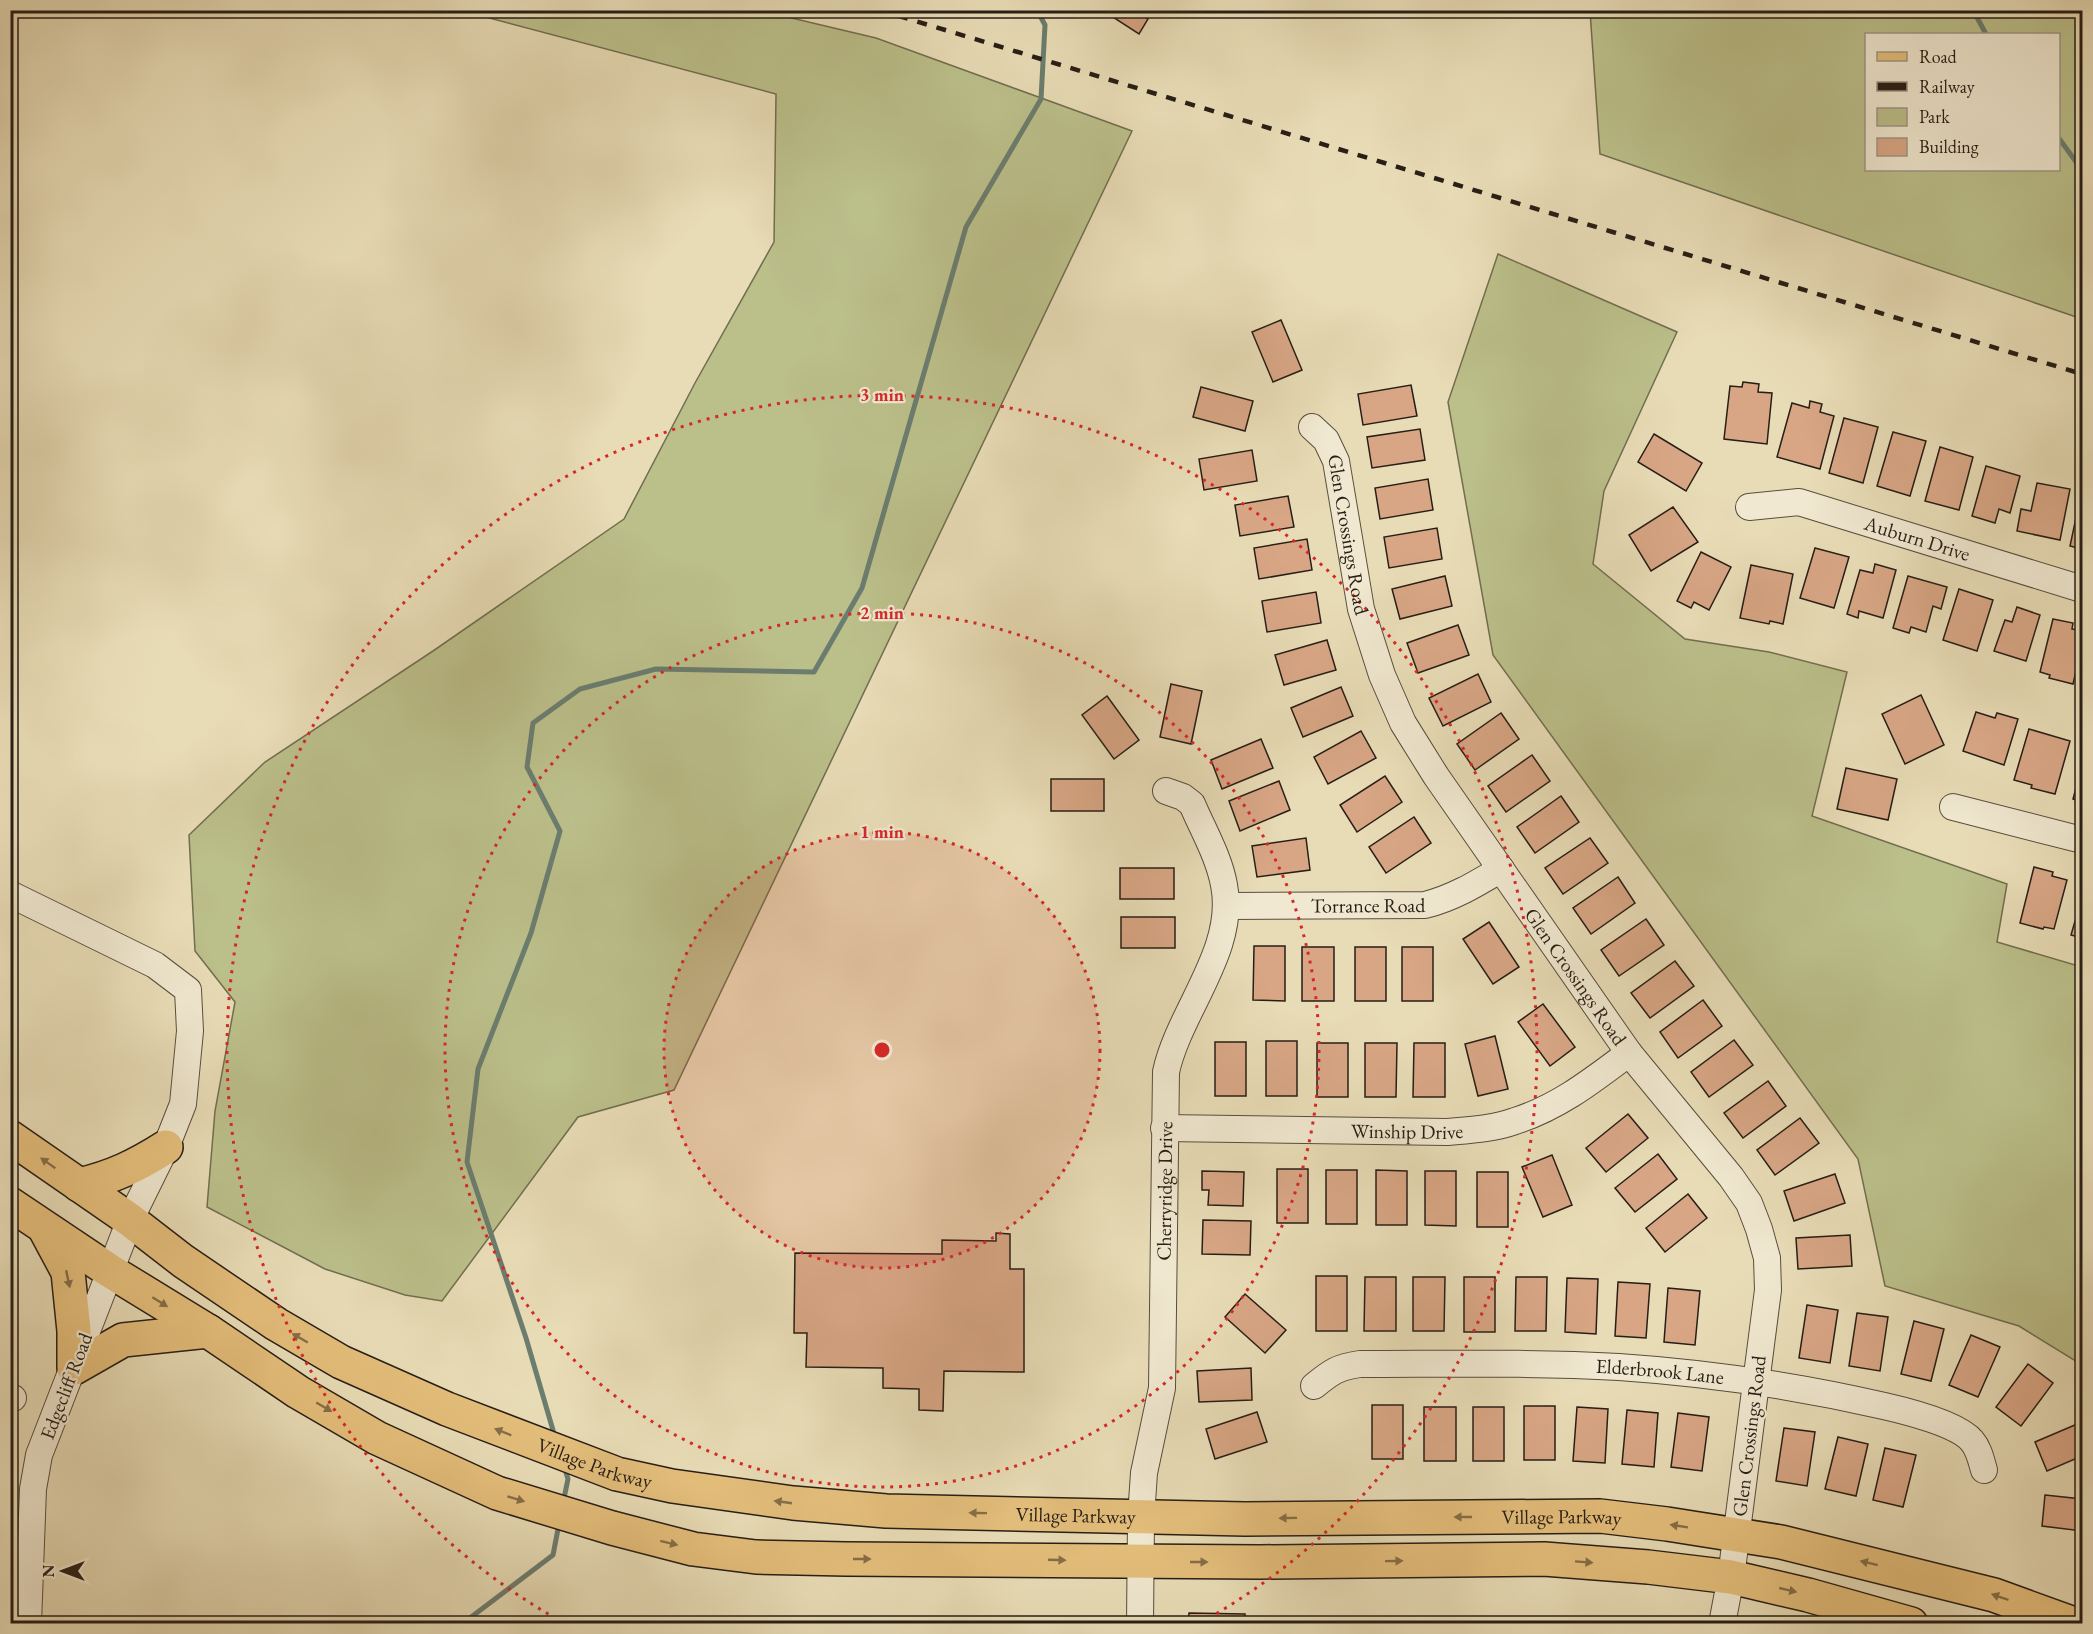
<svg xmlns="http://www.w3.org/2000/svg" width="2093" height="1634" font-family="'EB Garamond',serif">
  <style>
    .green { fill: #bbbf8a; stroke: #716e50; stroke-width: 1.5; fill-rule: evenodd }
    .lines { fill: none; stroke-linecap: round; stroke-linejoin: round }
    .stream { stroke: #6b7d6f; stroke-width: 5 }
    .building { fill: #d8a685; stroke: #271e16; stroke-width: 1.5 }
    .minor-casing { stroke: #574e3e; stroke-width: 28 }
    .major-casing { stroke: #271e16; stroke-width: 36 }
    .minor { stroke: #f0e8d0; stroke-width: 26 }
    .major { stroke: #e4be7b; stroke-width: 33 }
    .rail { stroke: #271e16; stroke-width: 4.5; stroke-dasharray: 10 10; stroke-linecap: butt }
    .oneway { fill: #866e48 }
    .ring { fill: none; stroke: #d62828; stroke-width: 3; stroke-dasharray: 3 6 }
    .labels { text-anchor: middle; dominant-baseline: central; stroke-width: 4.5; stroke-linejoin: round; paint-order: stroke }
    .street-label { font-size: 20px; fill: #271e16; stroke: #f0e8d0 }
    .centre { fill: #d62828; stroke: #f0e8d0; stroke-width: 3 }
    .ring-label { font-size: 18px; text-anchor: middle; font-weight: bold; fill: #d62828; stroke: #f0e8d0; stroke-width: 4.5; stroke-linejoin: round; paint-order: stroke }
  </style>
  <rect width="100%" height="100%" fill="#e8dcb6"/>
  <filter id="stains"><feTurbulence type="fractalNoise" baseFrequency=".00333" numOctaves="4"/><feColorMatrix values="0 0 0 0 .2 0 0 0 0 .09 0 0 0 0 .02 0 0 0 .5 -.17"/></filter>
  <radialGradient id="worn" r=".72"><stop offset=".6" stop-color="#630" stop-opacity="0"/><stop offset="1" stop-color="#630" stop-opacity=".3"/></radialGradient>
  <g class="green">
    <polygon points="463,11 762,11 876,38 1132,131 674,1090 578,1117 442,1301 405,1295 325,1269 207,1207 215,1111 235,1002 195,951 189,835 265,762 433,651 624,519 695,383 774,242 776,94"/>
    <path d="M1590 11H2082V319L1600 154ZM1866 34H2058V170H1866Z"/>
    <polygon points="1498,254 1677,332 1604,491 1593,564 1685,639 1769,652 1847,672 1812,816 2007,884 1997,942 2082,967 2082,1365 2019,1326 1885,1286 1858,1159 1493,655 1448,402"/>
  </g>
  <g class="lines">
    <g class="stream">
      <polyline points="1973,10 1986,34"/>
      <polyline points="2058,137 2082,170"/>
      <polyline points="555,1437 526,1338 467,1162 478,1069 531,933 560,831 527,767 533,723 580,689 656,669 814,672 862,588 966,227 1041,99 1045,25 1037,10"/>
      <polyline points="563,1503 568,1479 564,1466"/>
      <polyline points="462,1624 553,1555 559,1524"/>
    </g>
  </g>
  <g class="building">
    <polygon points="1102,10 1134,10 1148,19 1139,34"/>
    <polygon points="1281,320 1302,370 1273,382 1252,332"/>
    <polygon points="1743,382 1759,384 1758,392 1772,393 1767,444 1724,439 1730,386 1742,387"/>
    <polygon points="1411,385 1417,416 1363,425 1358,394"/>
    <polygon points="1201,387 1253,401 1245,431 1193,417"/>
    <polygon points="1810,401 1822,404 1820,412 1834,416 1820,469 1777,457 1792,403 1809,408"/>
    <polygon points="1844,418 1878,427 1863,483 1829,473"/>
    <polygon points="1420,429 1425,460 1372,468 1367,437"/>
    <polygon points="1893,432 1926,441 1910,496 1877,486"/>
    <polygon points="1654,434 1702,463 1686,491 1638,462"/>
    <polygon points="1940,447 1973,457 1959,510 1925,501"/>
    <polygon points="1252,450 1257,481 1204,490 1199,459"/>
    <polygon points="1986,466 2020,476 2010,513 1999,509 1995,523 1972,516"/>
    <polygon points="1428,479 1433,510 1380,519 1375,488"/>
    <polygon points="2037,483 2070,489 2060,540 2017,531 2021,509 2031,511"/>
    <polygon points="1288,496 1294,527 1240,536 1235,505"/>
    <polygon points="2080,499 2082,499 2082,549 2070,546"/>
    <polygon points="1673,507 1698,542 1651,571 1629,535"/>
    <polygon points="1437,528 1442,559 1389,568 1384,537"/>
    <polygon points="1307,539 1312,570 1259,579 1254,548"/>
    <polygon points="1815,548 1849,557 1834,608 1800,598"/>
    <polygon points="1701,552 1731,567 1709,610 1694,602 1691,608 1677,601"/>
    <polygon points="1875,564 1896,570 1883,618 1859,611 1858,618 1847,614 1860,570 1873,573"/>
    <polygon points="1751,565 1793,574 1783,624 1770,621 1769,624 1740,618"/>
    <polygon points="1445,576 1452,606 1400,619 1392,589"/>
    <polygon points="1908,576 1947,587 1941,609 1933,606 1926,632 1911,627 1909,633 1893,628"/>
    <polygon points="1959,589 1993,600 1977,651 1943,640"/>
    <polygon points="1316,592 1321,623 1267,632 1262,601"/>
    <polygon points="2017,607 2040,615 2026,661 1994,651 2005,620 2012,622"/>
    <polygon points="2053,619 2073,623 2072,629 2082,631 2082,646 2073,684 2049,678 2050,675 2040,672"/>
    <polygon points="1458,625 1469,655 1418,673 1407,643"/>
    <polygon points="1327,640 1336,670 1284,685 1275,655"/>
    <polygon points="1478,674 1491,702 1443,726 1429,698"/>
    <polygon points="1171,684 1202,691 1191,744 1160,737"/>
    <polygon points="1341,687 1353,716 1303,737 1291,708"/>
    <polygon points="1921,695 1944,745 1905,764 1882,714"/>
    <polygon points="1107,696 1139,740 1114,759 1082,715"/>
    <polygon points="1976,712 1995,718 1997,713 2018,719 2004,765 1963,751"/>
    <polygon points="1501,713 1519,739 1475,770 1457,744"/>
    <polygon points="2029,729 2070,741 2055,794 2031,788 2032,785 2014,780"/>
    <polygon points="1361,731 1376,758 1328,784 1314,757"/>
    <polygon points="1261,739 1273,768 1222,789 1211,760"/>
    <polygon points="1532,755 1550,781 1506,812 1488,786"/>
    <polygon points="2082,766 2082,802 2073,799"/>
    <polygon points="1846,768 1897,779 1888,820 1837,809"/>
    <polygon points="1385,776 1402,802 1357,832 1340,805"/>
    <rect x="1051" y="779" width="53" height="32"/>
    <polygon points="1279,781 1290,810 1240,831 1229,801"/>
    <polygon points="1561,796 1579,822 1535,853 1517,827"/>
    <polygon points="1414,817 1431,843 1386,873 1369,847"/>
    <polygon points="1306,838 1310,870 1257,877 1252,846"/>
    <polygon points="1590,838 1608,863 1563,894 1545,868"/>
    <polygon points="2034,867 2053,872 2052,876 2067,880 2054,929 2044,927 2043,929 2020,923"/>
    <rect x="1120" y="868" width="54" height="31"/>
    <polygon points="1618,877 1635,903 1591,934 1573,908"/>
    <polygon points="2082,897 2082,938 2071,935"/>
    <rect x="1121" y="917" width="54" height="31"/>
    <polygon points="1646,919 1664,945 1619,976 1601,950"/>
    <polygon points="1489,922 1519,967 1493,984 1463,939"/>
    <polygon points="1254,946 1285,946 1285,1001 1253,1000"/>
    <rect x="1302" y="947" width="32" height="54"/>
    <rect x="1355" y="947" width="31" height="54"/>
    <rect x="1402" y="947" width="31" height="54"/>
    <polygon points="1675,961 1694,986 1650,1018 1631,993"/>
    <polygon points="1703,1000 1722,1026 1678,1058 1660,1032"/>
    <polygon points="1543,1004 1575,1047 1550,1066 1518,1022"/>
    <polygon points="1495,1036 1508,1089 1478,1096 1465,1044"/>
    <polygon points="1734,1040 1753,1065 1709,1097 1691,1072"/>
    <rect x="1266" y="1041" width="31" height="55"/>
    <rect x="1215" y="1042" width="31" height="54"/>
    <rect x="1317" y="1043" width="31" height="54"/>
    <polygon points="1365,1043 1397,1043 1396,1097 1365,1097"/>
    <polygon points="1414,1043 1445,1043 1445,1097 1413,1097"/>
    <polygon points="1768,1081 1786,1106 1743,1138 1724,1113"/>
    <polygon points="1628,1114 1648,1138 1606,1172 1586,1148"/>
    <polygon points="1800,1118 1819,1143 1775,1175 1757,1150"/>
    <polygon points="1658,1154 1677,1179 1635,1212 1615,1188"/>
    <polygon points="1552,1155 1572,1205 1543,1217 1522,1167"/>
    <rect x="1277" y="1169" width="31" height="54"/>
    <rect x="1326" y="1170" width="31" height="54"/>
    <polygon points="1376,1170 1407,1171 1407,1225 1376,1225"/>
    <polygon points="1202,1171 1244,1172 1243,1206 1208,1205 1209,1190 1202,1190"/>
    <polygon points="1425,1171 1456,1171 1456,1226 1425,1225"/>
    <rect x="1477" y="1172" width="31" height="55"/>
    <polygon points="1835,1174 1845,1203 1794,1221 1784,1191"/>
    <polygon points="1688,1194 1707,1218 1665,1252 1646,1228"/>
    <polygon points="1203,1220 1251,1221 1250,1255 1202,1254"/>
    <polygon points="996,1233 1010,1234 1010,1269 1024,1269 1024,1372 944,1371 943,1411 919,1410 919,1389 883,1388 883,1368 806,1367 807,1333 794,1333 795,1253 942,1254 942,1240 996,1241"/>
    <polygon points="1850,1235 1852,1266 1798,1269 1796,1238"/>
    <rect x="1316" y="1276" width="31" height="55"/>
    <polygon points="1365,1277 1396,1277 1396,1331 1364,1331"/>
    <polygon points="1413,1277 1445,1277 1444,1331 1413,1331"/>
    <rect x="1464" y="1277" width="31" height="55"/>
    <polygon points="1516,1277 1547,1277 1546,1331 1515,1331"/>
    <polygon points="1567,1278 1598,1279 1596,1334 1565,1332"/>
    <polygon points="1618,1282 1650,1284 1646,1338 1615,1336"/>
    <polygon points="1668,1288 1700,1291 1695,1345 1664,1342"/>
    <polygon points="1245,1294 1286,1330 1265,1353 1225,1317"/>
    <polygon points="1807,1305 1838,1310 1830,1363 1799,1358"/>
    <polygon points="1857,1313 1888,1317 1880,1371 1849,1366"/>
    <polygon points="1914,1321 1944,1329 1931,1381 1901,1374"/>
    <polygon points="1971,1335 2000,1347 1978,1397 1949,1385"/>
    <polygon points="2028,1364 2053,1383 2021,1426 1996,1407"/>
    <polygon points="1251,1368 1252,1400 1199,1402 1197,1371"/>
    <rect x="1372" y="1405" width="31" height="54"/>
    <rect x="1524" y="1406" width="31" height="54"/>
    <rect x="1424" y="1407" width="32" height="54"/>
    <rect x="1473" y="1407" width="31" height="54"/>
    <polygon points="1577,1407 1608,1409 1605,1463 1573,1461"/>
    <polygon points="1627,1410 1658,1413 1654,1467 1622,1464"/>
    <polygon points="1257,1412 1267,1442 1215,1459 1206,1429"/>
    <polygon points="1678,1413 1709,1417 1702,1471 1671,1467"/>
    <polygon points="2082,1422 2082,1456 2047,1471 2035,1442"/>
    <polygon points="1784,1428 1815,1432 1807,1486 1776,1481"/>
    <polygon points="1838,1437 1868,1444 1856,1496 1825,1489"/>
    <polygon points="1885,1448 1916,1455 1903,1507 1873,1500"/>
    <polygon points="2045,1495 2082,1499 2082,1531 2042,1526"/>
    <polygon points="1189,1613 1245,1614 1245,1624 1188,1624"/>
  </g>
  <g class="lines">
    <defs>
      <g id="minor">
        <path id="s1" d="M1312 427 1326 440 1336 461 1361 609 1382 675 1403 723 1436 776 1629 1053 1731 1177 1749 1203 1759 1229 1767 1258 1768 1290 1731 1577 1722 1624"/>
        <path id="s2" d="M1749 507 1799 502 2082 589"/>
        <polyline points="1953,807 2082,840"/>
        <polyline points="10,894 155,965 188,990 190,1031 183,1104 166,1147 130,1220 39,1455 33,1489 28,1624"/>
        <path id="s3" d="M1226 906 1425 905C1453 898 1476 884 1501 869"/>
        <path id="s4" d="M1164 1128 1447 1132C1470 1130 1493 1129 1515 1121 1559 1107 1593 1080 1629 1053"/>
        <path id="s5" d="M1314 1386C1331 1372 1338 1367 1360 1364 1446 1364 1533 1362 1619 1367 1708 1373 1797 1386 1884 1406 1906 1411 1958 1424 1972 1441 1979 1449 1981 1460 1984 1470"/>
        <polyline points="10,1398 13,1398"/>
        <path id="s6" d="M1140 1624 1141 1517 1144 1473 1162 1388 1166 1072C1179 1011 1237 950 1224 885 1219 857 1203 830 1192 804L1183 797 1166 791"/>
      </g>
      <g id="major">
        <path id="s7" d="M10 1137 130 1220 183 1261 276 1324 341 1362 447 1409 617 1474 672 1486 793 1503 886 1511 1245 1519 1600 1516 1667 1524 1781 1542 1994 1595 2074 1624"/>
        <path d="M79 1185C113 1177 136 1166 166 1147"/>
        <polyline points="10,1204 110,1271 208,1331 298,1392 377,1438 497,1493 612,1528 693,1549 756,1557 846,1559 1260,1562 1544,1559 1648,1567 1731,1577 1808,1595 1911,1624"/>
        <polyline points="46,1231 68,1272 74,1331 74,1368 123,1340 208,1331"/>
      </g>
    </defs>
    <use href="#minor" class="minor-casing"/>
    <use href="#major" class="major-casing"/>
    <use href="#minor" class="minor"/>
    <use href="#major" class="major"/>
    <polyline class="rail" points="879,10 2082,374"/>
  </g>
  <defs><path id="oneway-solid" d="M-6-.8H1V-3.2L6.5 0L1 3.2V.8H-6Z" transform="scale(1.5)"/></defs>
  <g class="oneway">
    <use href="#oneway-solid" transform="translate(48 1163) rotate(-145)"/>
    <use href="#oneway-solid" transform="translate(68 1279) rotate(78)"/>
    <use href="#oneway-solid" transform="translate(160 1302) rotate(32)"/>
    <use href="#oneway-solid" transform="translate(300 1338) rotate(-150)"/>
    <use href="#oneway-solid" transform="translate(324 1407) rotate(30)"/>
    <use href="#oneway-solid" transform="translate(503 1432) rotate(-158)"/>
    <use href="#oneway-solid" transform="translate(516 1499) rotate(17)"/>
    <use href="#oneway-solid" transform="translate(783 1502) rotate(-172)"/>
    <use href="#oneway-solid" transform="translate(978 1513) rotate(-179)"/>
    <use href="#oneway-solid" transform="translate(1463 1517) rotate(180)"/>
    <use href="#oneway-solid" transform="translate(1288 1518) rotate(179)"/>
    <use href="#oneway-solid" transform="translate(1679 1526) rotate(-171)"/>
    <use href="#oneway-solid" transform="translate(669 1543) rotate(14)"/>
    <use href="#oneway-solid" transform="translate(862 1559)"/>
    <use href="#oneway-solid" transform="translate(1057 1560) rotate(2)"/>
    <use href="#oneway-solid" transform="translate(1394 1561) rotate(-1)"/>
    <use href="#oneway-solid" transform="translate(1199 1562)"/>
    <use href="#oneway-solid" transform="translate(1584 1562) rotate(4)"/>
    <use href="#oneway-solid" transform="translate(1869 1563) rotate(-166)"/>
    <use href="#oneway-solid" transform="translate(1788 1590) rotate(13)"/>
    <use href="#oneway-solid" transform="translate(2000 1597) rotate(-161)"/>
  </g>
  <circle cx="882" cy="1050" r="218" fill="#d62828" fill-opacity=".12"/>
  <g class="ring">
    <circle cx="882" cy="1050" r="218"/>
    <circle cx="882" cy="1050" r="437"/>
    <path d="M564 1623A655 655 0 1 1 1200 1623"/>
  </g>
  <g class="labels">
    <g class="street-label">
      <text stroke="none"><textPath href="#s1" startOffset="117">Glen Crossings Road</textPath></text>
      <text stroke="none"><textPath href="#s2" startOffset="174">Auburn Drive</textPath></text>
      <text stroke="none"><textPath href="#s3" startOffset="142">Torrance Road</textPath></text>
      <text stroke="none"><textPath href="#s1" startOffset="621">Glen Crossings Road</textPath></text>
      <text stroke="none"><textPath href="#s4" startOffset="243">Winship Drive</textPath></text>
      <text stroke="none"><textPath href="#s6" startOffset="435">Cherryridge Drive</textPath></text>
      <text stroke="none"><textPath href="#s5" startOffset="352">Elderbrook Lane</textPath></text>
      <text transform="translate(66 1386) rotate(-69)">Edgecliff Road</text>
      <text transform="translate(1749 1436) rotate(-83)">Glen Crossings Road</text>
      <text stroke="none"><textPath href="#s7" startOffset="674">Village Parkway</textPath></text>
      <text stroke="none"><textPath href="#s7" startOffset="1160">Village Parkway</textPath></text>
      <text stroke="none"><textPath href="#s7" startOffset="1646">Village Parkway</textPath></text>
    </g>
  </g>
  <circle cx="882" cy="1050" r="9" class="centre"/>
  <g class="ring-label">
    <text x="882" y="401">3 min</text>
    <text x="882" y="619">2 min</text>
    <text x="882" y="838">1 min</text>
  </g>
  <rect width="2093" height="1634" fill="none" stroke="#e8dcb6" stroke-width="36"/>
  <rect x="12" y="12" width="2069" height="1610" fill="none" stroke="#271e16" stroke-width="3"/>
  <rect x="18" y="18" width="2057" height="1598" fill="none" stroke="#271e16" stroke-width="1.5"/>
  <rect x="1865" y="33" width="195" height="138" fill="#f0e8d0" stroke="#a09786" stroke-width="1.5"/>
  <rect x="1877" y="52" width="30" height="9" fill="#e4be7b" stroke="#a09786" stroke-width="1.5"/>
  <text x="1919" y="63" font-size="18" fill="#271e16">Road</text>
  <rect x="1877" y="82" width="30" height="9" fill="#271e16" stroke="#a09786" stroke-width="1.5"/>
  <text x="1919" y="93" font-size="18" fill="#271e16">Railway</text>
  <rect x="1877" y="108" width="30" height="18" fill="#bbbf8a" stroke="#a09786" stroke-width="1.5"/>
  <text x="1919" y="123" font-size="18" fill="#271e16">Park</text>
  <rect x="1877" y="138" width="30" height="18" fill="#d8a685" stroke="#a09786" stroke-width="1.5"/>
  <text x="1919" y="153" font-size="18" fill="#271e16">Building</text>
  <g transform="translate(63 1571) rotate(270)" stroke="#f0e8d0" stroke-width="4.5" paint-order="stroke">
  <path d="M0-4.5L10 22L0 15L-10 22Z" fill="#271e16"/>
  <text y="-9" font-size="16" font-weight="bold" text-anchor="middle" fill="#271e16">N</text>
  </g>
  <rect width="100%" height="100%" filter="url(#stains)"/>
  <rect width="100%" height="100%" fill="url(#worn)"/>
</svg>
